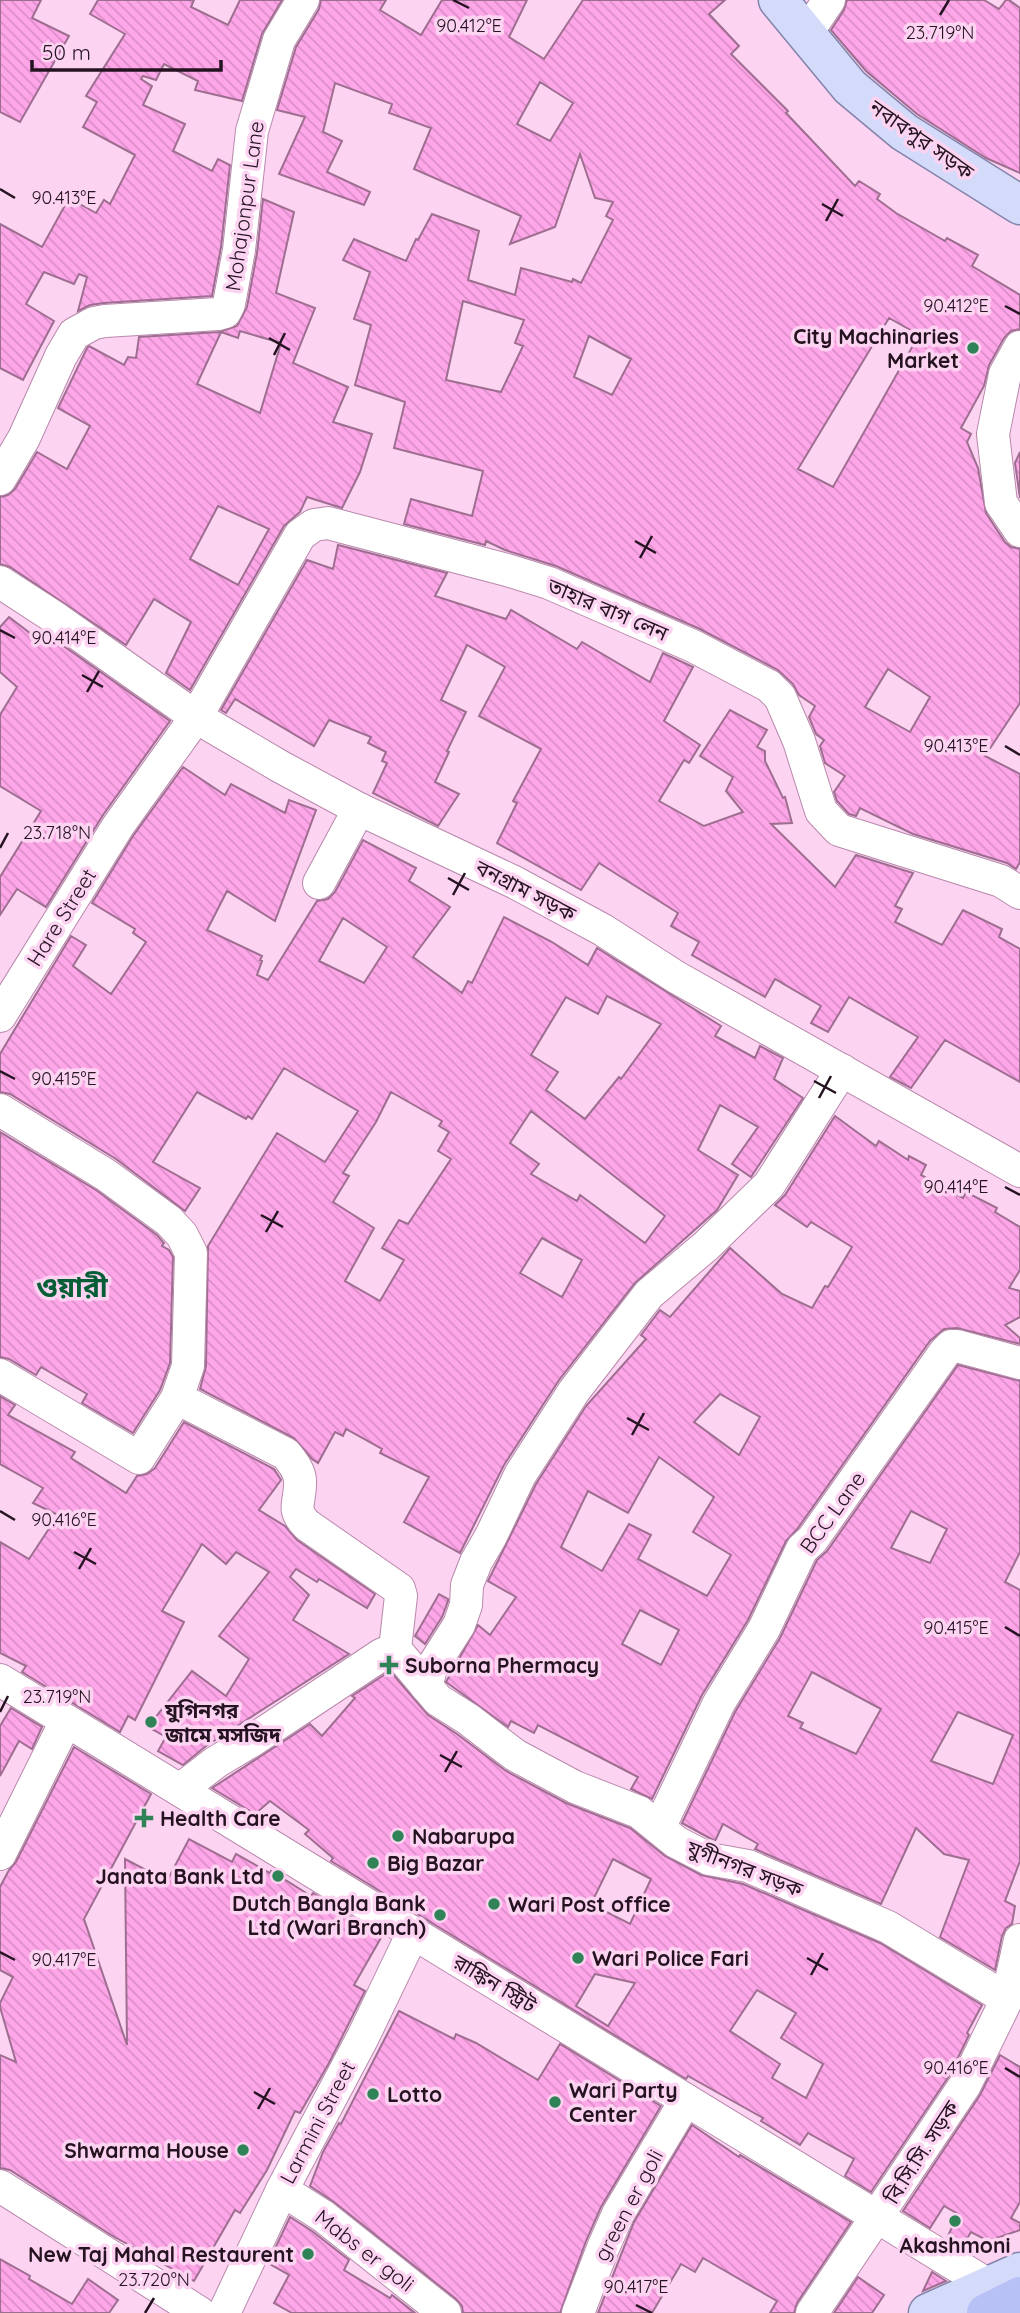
<svg xmlns="http://www.w3.org/2000/svg" width="1020" height="2313" font-family="Quicksand,'Noto Sans Bengali',sans-serif">
  <style>
    .building { fill: url(#building-back-hatch); stroke: #9e6e91; stroke-width: 2; fill-rule: evenodd }
    .lines { fill: none; stroke-linecap: round; stroke-linejoin: round }
    .minor-casing { stroke: #b988ac; stroke-width: 34 }
    .major-casing { stroke: #8484ab; stroke-width: 41 }
    .highway-casing { stroke: #8484ab; stroke-width: 41 }
    .minor { stroke: #fff; stroke-width: 32 }
    .major { stroke: #d4dafa; stroke-width: 38 }
    .highway { stroke: #b7c1f6; stroke-width: 38 }
    .ticks { fill: none; stroke: #251321; stroke-width: 2.5 }
    .poi-dot { fill: #2f8356; stroke: #fdd3f2; stroke-width: 2.5 }
    .labels { text-anchor: middle; dominant-baseline: central; stroke-width: 7; stroke-linejoin: round; paint-order: stroke }
    .street-label { font-size: 21px; fill: #251321; stroke: #fdd3f2 }
    .poi-label { font-size: 21px; font-weight: bold; fill: #251321; stroke: #fdd3f2; text-anchor: start }
    .district-label { font-size: 28px; font-weight: bold; fill: #065e36; stroke: #fdd3f2 }
    .ticks-label { font-size: 18px; text-anchor: middle; fill: #251321; stroke: #fdd3f2; stroke-width: 7; stroke-linejoin: round; paint-order: stroke }
  </style>
  <defs>
    <pattern id="building-back-hatch" width="6" height="6" patternUnits="userSpaceOnUse" patternTransform="scale(1.75)"><rect width="6" height="6" fill="#ffa6e9"/><path d="M-1 5l2 2M0 0l6 6M5-1l2 2" fill="none" stroke="#da8ec8"/></pattern>
  </defs>
  <rect width="100%" height="100%" fill="#fdd3f2"/>
  <g class="building">
    <polygon points="0,0 41,0 32,18 69,36 20,122 0,112"/>
    <polygon points="98,0 194,0 191,7 228,25 240,0 282,0 262,34 242,101 195,90 198,81 164,64 156,80 143,76 141,79 152,86 143,105 185,124 173,151 212,171 218,159 230,165 221,247 212,296 104,303 90,305 78,311 87,277 79,274 74,284 44,272 26,304 54,321 23,380 0,368 0,224 42,247 69,198 96,213 104,200 110,204 135,155 83,127 97,102 86,96 125,34 90,14"/>
    <path d="M321 0H386L380 10 421 35 442 0H527L509 37 544 59 583 0H725L709 14 739 46 731 54 788 111 786 113 855 186 859 181 880 194 877 199 896 213 945 241 947 238 978 255 972 266 1020 295V329L1011 331 1004 338 989 365 984 386 961 428 971 434 967 442 978 468 986 513 1005 542 1011 547 1020 549V703L985 756 1020 774V862L1016 869 1007 863 913 834 860 808 856 816 849 814 837 801 834 792 845 776 825 763 820 746 824 740 816 734 809 717 815 706 799 695 793 684 778 670 700 629 556 566 505 550 486 541 485 545 404 524 411 499 472 516 483 471 394 448 405 402 355 385 371 325 354 319 370 272 343 260 354 239 406 261 416 239 418 240 432 214 479 231 468 280 515 295 521 268 572 282 573 279 581 283 613 220 606 216 613 202 595 198 580 154 555 227 510 244 521 216 414 169 431 128 389 113 392 104 335 83 323 132 342 141 327 172 370 192 364 205 279 174 305 117 277 110 296 47 319 9ZM540 82 573 103 550 141 517 124ZM463 301 524 320 515 343 523 346 501 392 446 380ZM889 318 919 335 833 487 798 469ZM589 336 631 359 612 395 574 377ZM888 669 930 697 910 732 865 707Z"/>
    <polygon points="847,0 984,0 999,9 1006,0 1009,0 1020,8 1020,173 986,158 917,114 866,71 831,30 844,10"/>
    <path d="M263 199 294 212 276 293 315 308 293 363 348 387 333 422 372 434 360 472 342 508 307 497 300 512 284 526 190 690 166 673 191 622 154 599 126 645 10 567 0 564V497L8 495 15 489 37 452 67 469 90 426 58 408 87 348 89 346 124 365 128 357 136 358 139 337 219 332 237 326 247 307 257 253ZM240 331 281 343 260 413 197 384 221 332 238 338ZM218 506 269 529 238 585 190 559Z"/>
    <polygon points="1020,452 1020,498 1015,463"/>
    <polygon points="338,545 447,573 435,596 506,619 511,610 577,649 582,642 650,682 663,653 693,667 664,721 700,745 689,763 684,760 659,801 704,826 743,812 726,791 733,777 700,756 730,710 767,730 757,747 765,751 765,761 783,798 785,797 792,823 771,824 835,887 856,855 913,873 895,906 902,909 895,922 942,945 963,910 1002,929 999,937 1020,949 1020,1082 945,1040 911,1088 890,1077 918,1037 849,997 828,1032 811,1023 821,1006 775,979 765,997 692,955 699,942 671,926 678,913 599,863 581,890 497,843 517,803 513,801 541,749 479,716 505,667 467,645 441,700 466,712 447,751 449,752 435,782 459,794 438,826 373,793 387,763 382,761 386,752 368,743 371,737 329,720 314,746 235,699 226,713 221,710 307,560 333,569"/>
    <polygon points="9,617 43,643 48,635 170,721 103,815 46,907 17,889 0,915 0,877 41,811 0,786 0,715 17,687 0,672 0,627"/>
    <path d="M183 767 225 795 231 784 285 813 289 800 316 810 275 921 227 891 207 930 262 956 260 960 262 961 257 975 268 980 317 901 328 899 335 892 363 840 416 868 409 881 450 907 413 957 462 993 468 981 472 983 504 917 552 942 588 965 597 948 721 1026 715 1036 755 1058 760 1046 783 1058 774 1079 803 1098 751 1177 732 1164 758 1127 720 1105 698 1150 738 1175 717 1210 635 1283 559 1380 504 1465 460 1553 404 1522 429 1477 380 1453 382 1449 346 1429 343 1436 335 1432 318 1463 312 1459 294 1438 200 1389 206 1366 208 1246 277 1133 325 1162 358 1111 284 1068 252 1119 248 1116 246 1119 197 1092 153 1162 200 1188 185 1211 116 1159 10 1094 0 1092V1054L71 936 86 945 73 966 111 994 146 942 133 933 135 929 92 903 133 836ZM343 918 387 947 364 983 319 961ZM607 996 661 1024 621 1079 619 1077 585 1119 546 1090 558 1072 531 1055 566 997 598 1014ZM391 1092 442 1121 439 1126 449 1132 438 1151 451 1159 408 1224 399 1220 382 1248 404 1260 380 1301 345 1281 374 1228 333 1202 349 1176 343 1173 376 1122ZM531 1111 665 1216 645 1243 580 1195 577 1201 531 1174 539 1164 510 1143ZM542 1238 582 1260 562 1297 520 1273Z"/>
    <path d="M835 1116 876 1146 879 1141 908 1160 909 1156 926 1165 921 1175 963 1198 966 1192 997 1208 995 1212 1020 1227V1270L1009 1288 1020 1291V1317L1005 1325 1020 1338V1344L957 1328 944 1329 930 1341 798 1528 786 1541 748 1620 702 1695 652 1799 631 1789 638 1777 538 1725 534 1733 511 1721 508 1727 446 1682 478 1625 490 1635 516 1597 488 1581 536 1484 586 1406 646 1339 641 1335 660 1310 670 1317 730 1248 782 1294 812 1308 825 1286 828 1287 852 1247 811 1222 807 1227 775 1205 785 1195ZM720 1394 760 1417 739 1455 694 1422ZM659 1457 714 1497 693 1532 731 1555 707 1596 638 1559 651 1535 629 1524 602 1571 561 1547 588 1491 628 1513ZM640 1610 679 1630 661 1665 622 1644Z"/>
    <polygon points="0,1132 96,1190 157,1235 164,1243 162,1246 169,1250 173,1257 170,1363 160,1390 133,1433 82,1403 87,1394 41,1367 36,1375 9,1359 0,1357"/>
    <path d="M958 1365 1020 1381V1552L1005 1582 1020 1590V1861L1005 1901 1015 1906 1012 1924 1006 1928 1002 1936 995 1970 940 1937 969 1860 944 1854 916 1828 881 1904 755 1849 758 1844 723 1824 715 1841 682 1823 735 1712 780 1638 817 1560 827 1551ZM911 1511 947 1529 930 1563 891 1548ZM812 1672 881 1709 856 1754 800 1728 803 1723 788 1716ZM958 1712 1013 1735 993 1784 931 1761Z"/>
    <polygon points="0,1396 15,1405 8,1415 75,1452 71,1458 126,1493 137,1476 147,1474 155,1468 184,1422 274,1469 281,1480 259,1510 285,1526 297,1540 375,1594 367,1608 319,1579 317,1582 296,1569 290,1577 309,1595 293,1620 349,1654 206,1746 183,1765 158,1751 166,1737 148,1727 192,1671 226,1696 249,1659 219,1636 269,1572 236,1552 226,1564 202,1544 162,1611 184,1622 135,1720 128,1716 120,1732 22,1672 26,1666 0,1653 0,1542 29,1559 58,1515 33,1503 43,1488 0,1464"/>
    <polygon points="439,1594 448,1599 448,1601 442,1617 425,1644 415,1636"/>
    <path d="M390 1671 428 1715 457 1734 506 1771 566 1803 630 1828 665 1856 701 1875 743 1884 880 1943 982 2005 967 2033 969 2035 949 2076 871 2192 845 2176 854 2159 808 2133 800 2145 761 2121 763 2118 688 2076 686 2079 331 1861 333 1858 305 1834 309 1830 270 1801 255 1814 212 1788 310 1724 322 1736 355 1698 352 1696ZM613 1859 651 1879 630 1924 591 1904ZM595 1974 635 1983 608 2026 576 2006ZM757 1990 796 2013 781 2038 823 2064 806 2098 772 2078 780 2064 730 2031Z"/>
    <polygon points="11,1708 42,1727 32,1749 19,1741 0,1776 0,1726"/>
    <polygon points="74,1747 151,1794 84,1919 127,2045 125,1859 167,1881 189,1839 232,1862 236,1854 270,1873 271,1871 311,1896 313,1893 382,1936 354,1985 365,1991 329,2063 300,2113 295,2111 267,2170 240,2213 235,2210 194,2281 111,2235 10,2170 0,2168 0,2055 16,2062 0,2007 0,2003 13,1977 0,1970 0,1887 9,1870 16,1862"/>
    <polygon points="399,2011 454,2039 456,2034 476,2043 538,2080 560,2044 661,2106 601,2207 586,2241 560,2313 463,2313 462,2306 456,2299 334,2202 310,2186 323,2152 339,2123 341,2124"/>
    <polygon points="1000,2055 1020,2067 1020,2202 1011,2218 1020,2223 1020,2230 988,2241 971,2232 962,2247 947,2238 958,2214 944,2206 930,2228 903,2211 980,2095"/>
    <polygon points="692,2125 739,2157 740,2155 851,2222 797,2303 794,2313 770,2313 777,2301 703,2258 695,2272 681,2264 652,2313 598,2313 634,2222"/>
    <polygon points="290,2217 312,2231 349,2260 344,2270 390,2298 392,2295 415,2313 292,2313 274,2303 289,2275 268,2263"/>
    <polygon points="0,2259 30,2276 29,2279 72,2304 88,2279 118,2300 109,2313 0,2313"/>
    <polygon points="932,2272 946,2281 923,2291"/>
    <polygon points="858,2277 884,2295 872,2313 834,2313"/>
  </g>
  <g class="lines">
    <defs>
      <g id="minor">
        <polyline points="806,34 829,0"/>
        <polyline points="1020,347 1005,374 993,434 1001,503 1020,531"/>
        <polyline points="0,479 24,438 61,356 74,334 94,323 105,321 218,314 225,312 229,304 239,250 252,131 279,40 303,0"/>
        <polyline points="0,582 57,619 196,717 281,767 359,809 514,882 603,930 676,977 1020,1171"/>
        <polyline points="319,883 359,809"/>
        <polyline points="0,1016 118,826 196,717 300,535 314,525 328,523 507,570 549,583 693,646 769,686 780,697 799,741 821,811 839,830 1001,881 1020,893"/>
        <polyline points="0,1110 106,1175 169,1221 182,1235 191,1253 188,1366 177,1398 139,1458 0,1375"/>
        <path d="M177 1398 286 1454C293 1463 301 1472 300 1484 300 1504 291 1509 307 1525L399 1589 401 1596 395 1649"/>
        <polyline points="395,1649 438,1700 468,1719 515,1755 575,1787 639,1812 676,1842 709,1859 748,1866 888,1927 1007,1999"/>
        <polyline points="0,1680 990,2286"/>
        <polyline points="426,1686 431,1669 459,1625 466,1605 467,1585 476,1562 491,1536 520,1475 574,1391 649,1294 706,1246 769,1185 842,1070"/>
        <polyline points="180,1790 216,1762 253,1740 381,1655 395,1649"/>
        <polyline points="659,1828 719,1703 764,1629 802,1549 812,1540 945,1352 951,1346 957,1346 1020,1363"/>
        <polyline points="0,1854 66,1721"/>
        <polyline points="0,2186 200,2313"/>
        <polyline points="282,2190 323,2216 445,2313"/>
        <polyline points="224,2313 282,2190 363,2037 413,1933"/>
        <polyline points="578,2313 603,2248 618,2214 686,2100"/>
        <polyline points="812,2313 965,2085 1007,1999 1020,1940"/>
      </g>
      <g id="major">
        <polyline points="778,0 850,87 904,132 1020,205"/>
        <polyline points="928,2313 1020,2272"/>
      </g>
      <polyline id="highway" points="986,2313 1020,2296"/>
    </defs>
    <use href="#minor" class="minor-casing"/>
    <use href="#major" class="major-casing"/>
    <use href="#highway" class="highway-casing"/>
    <use href="#minor" class="minor"/>
    <use href="#major" class="major"/>
    <use href="#highway" class="highway"/>
  </g>
  <path class="ticks" d="M453 0 469 8M940 15 949 0M0 189 15 198M822 204 843 216M826 221 838 199M1005 306 1020 314M269 338 290 350M274 355 285 333M635 541 656 553M640 558 652 536M0 630 15 638M82 675 103 687M87 692 99 671M1005 746 1020 755M0 848 8 833M448 878 469 890M453 895 465 873M0 1071 15 1079M814 1081 836 1093M819 1098 831 1076M1005 1187 1020 1195M261 1215 283 1227M266 1232 278 1211M627 1418 649 1430M632 1435 644 1413M0 1511 15 1520M74 1552 96 1564M79 1569 91 1548M1005 1627 1020 1636M0 1712 8 1696M440 1755 462 1767M445 1772 457 1751M0 1952 15 1960M807 1958 828 1970M811 1975 823 1953M1005 2068 1020 2077M254 2092 275 2104M258 2109 270 2088M636 2305 652 2313M145 2313 154 2298"/>
  <g class="poi-dot">
    <circle cx="973" cy="348" r="7"/>
    <path d="M385.5 1654.5h7v7h7v7h-7v7h-7v-7h-7v-7h7z"/>
    <circle cx="151" cy="1722" r="7"/>
    <path d="M140.5 1807.5h7v7h7v7h-7v7h-7v-7h-7v-7h7z"/>
    <circle cx="398" cy="1836" r="7"/>
    <circle cx="373" cy="1863" r="7"/>
    <circle cx="278" cy="1876" r="7"/>
    <circle cx="494" cy="1904" r="7"/>
    <circle cx="440" cy="1915" r="7"/>
    <circle cx="578" cy="1958" r="7"/>
    <circle cx="373" cy="2094" r="7"/>
    <circle cx="555" cy="2102" r="7"/>
    <circle cx="243" cy="2150" r="7"/>
    <circle cx="955" cy="2221" r="7"/>
    <circle cx="308" cy="2254" r="7"/>
  </g>
  <g class="labels">
    <g class="street-label">
      <text transform="translate(922 139) rotate(35)">নবাবপুর সড়ক</text>
      <text transform="translate(244 206) rotate(-82)">Mohajonpur Lane</text>
      <text transform="translate(608 609) rotate(23)">তাহার বাগ লেন</text>
      <text transform="translate(526 890) rotate(27)">বনগ্রাম সড়ক</text>
      <text transform="translate(61 917) rotate(-58)">Hare Street</text>
      <text transform="translate(832 1512) rotate(-54)">BCC Lane</text>
      <text transform="translate(745 1868) rotate(21)">যুগীনগর সড়ক</text>
      <text transform="translate(495 1983) rotate(31)">রাঙ্কিন স্ট্রিট</text>
      <text transform="translate(317 2122) rotate(-62)">Larmini Street</text>
      <text transform="translate(921 2152) rotate(-57)">বি.সি.সি. সড়ক</text>
      <text transform="translate(628 2205) rotate(-62)">green er goli</text>
      <text transform="translate(365 2250) rotate(38)">Mabs er goli</text>
    </g>
    <g class="poi-label">
      <text x="959" y="336" text-anchor="end">City Machinaries<tspan x="959" dy="24">Market</tspan></text>
      <text x="405" y="1665">Suborna Phermacy</text>
      <text x="165" y="1710">যুগিনগর<tspan x="165" dy="24">জামে মসজিদ</tspan></text>
      <text x="160" y="1818">Health Care</text>
      <text x="412" y="1836">Nabarupa</text>
      <text x="387" y="1863">Big Bazar</text>
      <text x="264" y="1876" text-anchor="end">Janata Bank Ltd</text>
      <text x="426" y="1903" text-anchor="end">Dutch Bangla Bank<tspan x="426" dy="24">Ltd (Wari Branch)</tspan></text>
      <text x="508" y="1904">Wari Post office</text>
      <text x="592" y="1958">Wari Police Fari</text>
      <text x="569" y="2090">Wari Party<tspan x="569" dy="24">Center</tspan></text>
      <text x="387" y="2094">Lotto</text>
      <text x="229" y="2150" text-anchor="end">Shwarma House</text>
      <text x="955" y="2245" text-anchor="middle">Akashmoni</text>
      <text x="294" y="2254" text-anchor="end">New Taj Mahal Restaurent</text>
    </g>
    <g class="district-label">
      <text x="72" y="1286">ওয়ারী</text>
    </g>
  </g>
  <g class="ticks-label">
    <text x="469" y="32">90.412°E</text>
    <text x="940" y="39">23.719°N</text>
    <text x="64" y="204">90.413°E</text>
    <text x="956" y="312">90.412°E</text>
    <text x="64" y="644">90.414°E</text>
    <text x="956" y="752">90.413°E</text>
    <text x="57" y="839">23.718°N</text>
    <text x="64" y="1085">90.415°E</text>
    <text x="956" y="1193">90.414°E</text>
    <text x="64" y="1526">90.416°E</text>
    <text x="956" y="1634">90.415°E</text>
    <text x="57" y="1703">23.719°N</text>
    <text x="64" y="1966">90.417°E</text>
    <text x="956" y="2074">90.416°E</text>
    <text x="154" y="2286">23.720°N</text>
    <text x="636" y="2293">90.417°E</text>
  </g>
  <path d="M32 60v10h189v-10" fill="none" stroke="#251321" stroke-width="3.5"/>
  <text x="42" y="60" font-size="21" fill="#251321" stroke="#fdd3f2" stroke-width="5" paint-order="stroke">50 m</text>
</svg>
